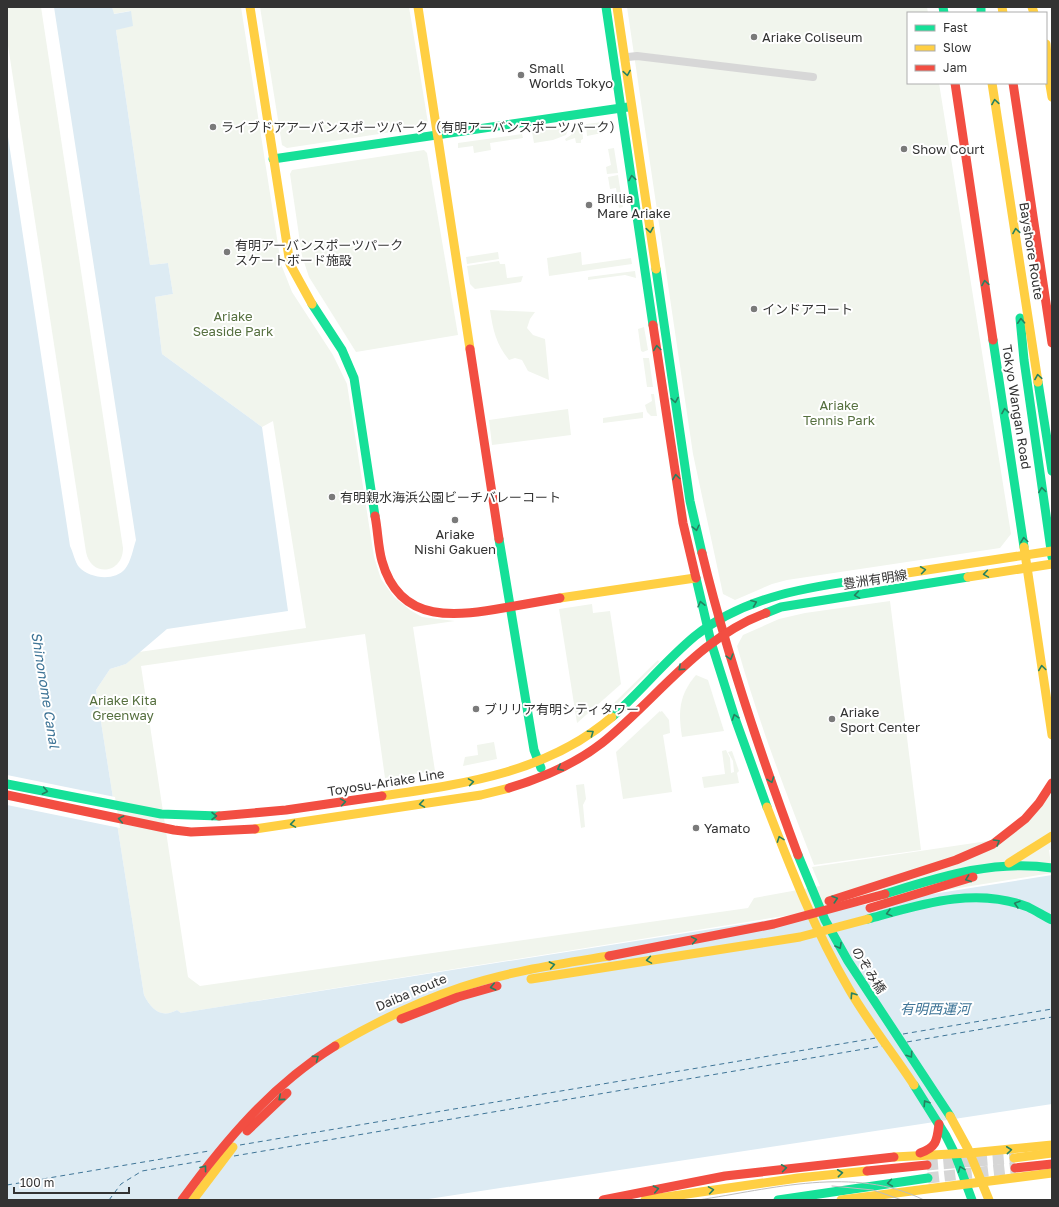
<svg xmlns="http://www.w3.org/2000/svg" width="1059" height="1207" font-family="'Golos Text','Noto Sans JP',sans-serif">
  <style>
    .green { fill: #f1f5ed }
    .water { fill: #ddebf3 }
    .pier { fill: #fff }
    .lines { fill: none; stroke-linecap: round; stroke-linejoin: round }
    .ferry { stroke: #3f7597; stroke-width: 1; stroke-dasharray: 5 4; stroke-linecap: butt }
    .secondary-tunnel { stroke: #d6d6d6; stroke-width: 11; stroke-dasharray: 11 5.5; stroke-linecap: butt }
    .street { stroke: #d7d7d7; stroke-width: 8 }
    .fast { stroke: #16e098; stroke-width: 9 }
    .slow { stroke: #ffcf43; stroke-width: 9 }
    .jam { stroke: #f24e42; stroke-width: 9 }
    .tram { stroke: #bebebe; stroke-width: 1 }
    .oneway { stroke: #268160 }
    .poi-dot { fill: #7a7a7a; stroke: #fff; stroke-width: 1.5 }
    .labels { text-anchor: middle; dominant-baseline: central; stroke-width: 4; stroke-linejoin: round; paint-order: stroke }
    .poi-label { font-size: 13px; fill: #333; stroke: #fff; text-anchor: start }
    .street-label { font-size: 13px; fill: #333; stroke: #fff }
    .park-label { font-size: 13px; fill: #56703f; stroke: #fff }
    .water-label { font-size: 14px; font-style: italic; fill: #3f7597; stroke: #fff }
  </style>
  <rect width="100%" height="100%" fill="#fff"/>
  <g class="green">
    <path d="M7 7H41L123 548C123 574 91 578 86 552L7 39Z"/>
    <path d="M112 7H241L281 264 292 292 333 355 347 384 374 557 381 579 394 597 410 610 422 617 455 621 413 627 435 771 385 778 365 634 141 666 188 977 200 986 748 908 754 898 820 886 812 867 1008 838 1050 792 1052 806V849L1049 850 1052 873 181 1013 177 1010C161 1019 151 1009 144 995L96 690 110 669 126 664 139 652 306 628 273 421 262 427 162 354 155 297 173 294 168 263 150 265 116 30 130 11 113 14Z"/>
    <polygon points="260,7 409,7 428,123 425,127 287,148 282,145"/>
    <polygon points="627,7 927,7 928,13 908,13 908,83 939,83 1011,534 1000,548 787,580 772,584 735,600 723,594 693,454"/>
    <polygon points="603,122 607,126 602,133 587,136 586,124"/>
    <polygon points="582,126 583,139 581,140 581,143 576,143 575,138 566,141 565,139 571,135 572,127"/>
    <polygon points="569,127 566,135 553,140 534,143 532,132"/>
    <polygon points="522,134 523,138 490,143 491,150 474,153 473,146 458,148 458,143"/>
    <polygon points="614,148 618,173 607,174 606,167 611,165 608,149"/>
    <polygon points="424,150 427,153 458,335 356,352 309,277 302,256 290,174 292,170"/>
    <polygon points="618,175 623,207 619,208 616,188 610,189 608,177"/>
    <polygon points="498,252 499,259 467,264 466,257"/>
    <polygon points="581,252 582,265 631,258 632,264 549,276 547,258"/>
    <polygon points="499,261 500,264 505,264 507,278 523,276 521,282 475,289 470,284 467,266"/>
    <polygon points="635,271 636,278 625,275 588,280 588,277"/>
    <path d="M490 310 535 312 530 319 527 328 533 335 545 339 549 380 528 371 522 360 515 358 509 360C496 344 493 330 490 310Z"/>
    <polygon points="644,327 648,350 643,352 641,351 638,329"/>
    <polygon points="643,358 649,358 653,387 647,387"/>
    <polygon points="651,394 654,394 657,416 651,416 647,412 645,405 652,401"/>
    <polygon points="568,409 571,435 492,445 489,420"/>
    <polygon points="643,412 643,418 603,423 603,418"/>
    <path d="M890 601 921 850 814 865C786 793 758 721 737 646L743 635 779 619 805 613Z"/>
    <polygon points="592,604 593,613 610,611 621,684 577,723 559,609"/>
    <polygon points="658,660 659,662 611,710 609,708"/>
    <path d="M696 675 708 680 724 731 682 737C678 711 679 695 696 675Z"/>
    <polygon points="660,711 660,712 662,711 669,720 670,733 663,735 672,792 623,799 616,752"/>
    <polygon points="494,742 497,759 463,766 465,757 478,755 477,745"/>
    <polygon points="726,750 730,758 731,773 734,772 733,761 728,752 732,751 739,771 737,773 739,783 704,788 702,777 725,774 722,751"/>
    <polygon points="584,784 586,799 583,805 585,827 581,828 576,785"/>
  </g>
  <path class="water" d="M54 7H112L114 14 131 11 133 26 116 30 150 265 168 263 173 294 155 297 162 354 262 427 288 611 167 629 126 664 110 669 96 690 144 995C151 1009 161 1019 177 1010L181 1013 1052 875V1104L422 1200H7V130L70 546C73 552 75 562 79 567 89 578 114 582 125 569 131 562 133 549 136 540Z"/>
  <polygon class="pier" points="7,775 115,797 120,828 7,805"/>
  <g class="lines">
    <g class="ferry">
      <polyline points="903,1034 1052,1009"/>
      <polyline points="907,1042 1052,1017"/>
      <polyline points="240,1145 876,1038"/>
      <polyline points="234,1156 882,1046"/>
      <polyline points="7,1185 209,1151"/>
      <polyline points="109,1200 121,1184 142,1171 202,1161"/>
    </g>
    <g class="secondary-tunnel">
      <polyline points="927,1165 1014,1158"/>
      <polyline points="928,1178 1015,1168"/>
    </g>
    <polyline class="street" points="628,57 637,56 813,77"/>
    <g class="fast">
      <polyline points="606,7 653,325"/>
      <polyline points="943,7 944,13"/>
      <polyline points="981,7 981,13"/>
      <polyline points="273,159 628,107"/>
      <polyline points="656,269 690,501 702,553"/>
      <polyline points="312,304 342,350 354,378 375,516"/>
      <polyline points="1020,318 1024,360 1052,557"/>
      <polyline points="993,340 1024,547"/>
      <polyline points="1038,382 1052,471"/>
      <polyline points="499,539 534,750 541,768"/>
      <polyline points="696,578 711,642 736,721 767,807"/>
      <polyline points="766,613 781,607 968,577"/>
      <path d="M612 717C641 691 665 661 695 636 752 591 825 585 894 575"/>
      <polyline points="7,784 161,814 219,816"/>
      <polyline points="798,855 825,920 848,961 950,1116"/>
      <path d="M885 894C940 877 994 859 1052 868"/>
      <path d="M868 919C919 905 975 886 1028 907 1036 911 1044 916 1052 920"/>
      <polyline points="914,1085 946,1136 955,1154 972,1200"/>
      <polyline points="778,1200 928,1178"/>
    </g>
    <g class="slow">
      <polyline points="250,7 290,264 312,304"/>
      <polyline points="418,7 470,349"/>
      <polyline points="617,7 656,269"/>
      <polyline points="1002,7 1003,13"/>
      <polyline points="1032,7 1034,13"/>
      <polyline points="1046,44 1048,68"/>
      <polyline points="1046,61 1052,97"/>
      <polyline points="992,83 1038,382"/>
      <polyline points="1024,547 1052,735"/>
      <polyline points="894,575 1052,551"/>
      <polyline points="968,577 1052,564"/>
      <polyline points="560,598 695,578"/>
      <path d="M382 796C463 784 547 773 612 717"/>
      <path d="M767 807C791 869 815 931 849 989 868 1022 893 1053 914 1085"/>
      <polyline points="255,829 481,795 509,788"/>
      <polyline points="1009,863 1052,836"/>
      <polyline points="531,979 800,937 868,919"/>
      <path d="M335 1046C376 1022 417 1002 462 987 510 971 560 964 609 956"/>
      <polyline points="950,1116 968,1149 989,1200"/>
      <polyline points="894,1157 970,1153 1052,1145"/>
      <polyline points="1014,1158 1052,1153"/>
      <polyline points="193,1200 233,1147"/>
      <polyline points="645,1200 798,1178 867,1171"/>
      <polyline points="841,1200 1052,1173"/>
    </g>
    <g class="jam">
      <polyline points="955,83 993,340"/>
      <polyline points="1013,83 1052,343"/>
      <polyline points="653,325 683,523 696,578"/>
      <polyline points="470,349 499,539"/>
      <path d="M375 516C378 531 378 547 382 561 400 626 458 616 509 607 526 604 543 601 560 598"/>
      <path d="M702 553C727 656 761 756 798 855"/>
      <path d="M509 788C542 778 575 764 602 743 657 699 698 638 766 613"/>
      <polyline points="7,795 174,830 191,832 255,829"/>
      <polyline points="219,816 286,810 382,796"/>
      <polyline points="829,901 956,860 993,844 1025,819 1039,803 1052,783"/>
      <polyline points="870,908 973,877"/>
      <polyline points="609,956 774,924 885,894"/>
      <polyline points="401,1019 458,997 497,986"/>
      <polyline points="247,1131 287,1093"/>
      <path d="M920 1153C937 1147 937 1140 939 1124"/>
      <polyline points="1015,1168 1052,1164"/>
      <polyline points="867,1171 927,1165"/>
      <path d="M182 1200C225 1141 272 1085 335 1046"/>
      <polyline points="603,1200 725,1176 894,1157"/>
    </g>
    <g class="tram">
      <polyline points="832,1186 873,1190 902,1200"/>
      <path d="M698 1200C772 1189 854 1165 924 1200"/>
    </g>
  </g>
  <defs><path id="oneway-chevron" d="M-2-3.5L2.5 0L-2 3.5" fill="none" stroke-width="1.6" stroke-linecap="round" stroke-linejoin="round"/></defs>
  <g class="oneway">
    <use href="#oneway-chevron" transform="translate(627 73) rotate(81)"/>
    <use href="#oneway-chevron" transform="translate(995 102) rotate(-99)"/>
    <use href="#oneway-chevron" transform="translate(632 178) rotate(-99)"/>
    <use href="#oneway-chevron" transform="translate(650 230) rotate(81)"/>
    <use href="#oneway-chevron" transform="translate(1016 231) rotate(-99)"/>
    <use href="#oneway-chevron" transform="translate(985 283) rotate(-99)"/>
    <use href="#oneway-chevron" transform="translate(1021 321) rotate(-93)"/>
    <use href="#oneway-chevron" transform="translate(657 348) rotate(-98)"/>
    <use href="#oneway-chevron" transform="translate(1038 377) rotate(-99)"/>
    <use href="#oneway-chevron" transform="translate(675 400) rotate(81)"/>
    <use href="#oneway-chevron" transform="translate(1005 411) rotate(-99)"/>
    <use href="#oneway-chevron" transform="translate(676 477) rotate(-98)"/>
    <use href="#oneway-chevron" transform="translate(1042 490) rotate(-98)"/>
    <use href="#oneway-chevron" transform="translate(696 528) rotate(77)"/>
    <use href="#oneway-chevron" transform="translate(1024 540) rotate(-98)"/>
    <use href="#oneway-chevron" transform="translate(923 570) rotate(-8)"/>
    <use href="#oneway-chevron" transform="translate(986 574) rotate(171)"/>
    <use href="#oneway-chevron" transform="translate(857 595) rotate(171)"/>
    <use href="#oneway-chevron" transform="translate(754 603) rotate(-22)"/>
    <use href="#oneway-chevron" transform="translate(701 604) rotate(-103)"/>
    <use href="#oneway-chevron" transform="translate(730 657) rotate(74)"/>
    <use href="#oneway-chevron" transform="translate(681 668) rotate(138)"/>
    <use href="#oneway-chevron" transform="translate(1042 668) rotate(-98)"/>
    <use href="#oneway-chevron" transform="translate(735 717) rotate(-108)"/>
    <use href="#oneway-chevron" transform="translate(591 733) rotate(-35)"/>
    <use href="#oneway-chevron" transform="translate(560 768) rotate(153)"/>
    <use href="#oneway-chevron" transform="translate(771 780) rotate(70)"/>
    <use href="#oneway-chevron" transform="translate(471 782) rotate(-9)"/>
    <use href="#oneway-chevron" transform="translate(45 791) rotate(11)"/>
    <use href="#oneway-chevron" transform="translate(343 802) rotate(-9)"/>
    <use href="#oneway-chevron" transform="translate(422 804) rotate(171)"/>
    <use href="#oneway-chevron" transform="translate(214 816)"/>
    <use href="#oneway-chevron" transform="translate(121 819) rotate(-168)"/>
    <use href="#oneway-chevron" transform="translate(293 824) rotate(171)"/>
    <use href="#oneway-chevron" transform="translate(780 839) rotate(-110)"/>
    <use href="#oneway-chevron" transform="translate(997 842) rotate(-31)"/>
    <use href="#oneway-chevron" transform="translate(968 879) rotate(160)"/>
    <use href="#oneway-chevron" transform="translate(835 899) rotate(-18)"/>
    <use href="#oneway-chevron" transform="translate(1017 904) rotate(-164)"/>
    <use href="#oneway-chevron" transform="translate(889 913) rotate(165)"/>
    <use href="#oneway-chevron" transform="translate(694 940) rotate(-10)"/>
    <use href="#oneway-chevron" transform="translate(839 946) rotate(61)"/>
    <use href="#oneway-chevron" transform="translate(649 960) rotate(171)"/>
    <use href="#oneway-chevron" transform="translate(552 965) rotate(-11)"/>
    <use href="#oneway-chevron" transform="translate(493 987) rotate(167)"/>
    <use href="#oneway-chevron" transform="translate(853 995) rotate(-124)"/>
    <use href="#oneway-chevron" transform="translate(910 1055) rotate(56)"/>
    <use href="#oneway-chevron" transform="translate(316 1058) rotate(-36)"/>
    <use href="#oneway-chevron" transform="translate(281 1098) rotate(139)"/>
    <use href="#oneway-chevron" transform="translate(926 1103) rotate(-123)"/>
    <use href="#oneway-chevron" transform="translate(1009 1150) rotate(-6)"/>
    <use href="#oneway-chevron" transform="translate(204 1168) rotate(-53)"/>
    <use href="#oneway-chevron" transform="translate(784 1168) rotate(-8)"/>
    <use href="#oneway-chevron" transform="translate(961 1169) rotate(-111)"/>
    <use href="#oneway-chevron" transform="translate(840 1173) rotate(-6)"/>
    <use href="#oneway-chevron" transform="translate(890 1183) rotate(172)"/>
    <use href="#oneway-chevron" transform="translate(656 1189) rotate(-12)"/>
    <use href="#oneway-chevron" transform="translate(711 1190) rotate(-9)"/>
  </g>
  <g class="poi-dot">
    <circle cx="754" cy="37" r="4"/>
    <circle cx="521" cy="75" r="4"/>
    <circle cx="213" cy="127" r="4"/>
    <circle cx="904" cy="149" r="4"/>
    <circle cx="589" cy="205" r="4"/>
    <circle cx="227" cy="252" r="4"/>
    <circle cx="754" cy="309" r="4"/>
    <circle cx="332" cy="497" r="4"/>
    <circle cx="455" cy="520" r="4"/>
    <circle cx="476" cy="709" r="4"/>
    <circle cx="832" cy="719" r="4"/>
    <circle cx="696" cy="828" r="4"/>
  </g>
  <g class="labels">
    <g class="poi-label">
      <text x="762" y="37">Ariake Coliseum</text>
      <text x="529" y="68">Small<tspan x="529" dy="15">Worlds Tokyo</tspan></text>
      <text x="221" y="127">ライブドアアーバンスポーツパーク（有明アーバンスポーツパーク）</text>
      <text x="912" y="149">Show Court</text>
      <text x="597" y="198">Brillia<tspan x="597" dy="15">Mare Ariake</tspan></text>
      <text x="235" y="245">有明アーバンスポーツパーク<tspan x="235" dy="15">スケートボード施設</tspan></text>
      <text x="762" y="309">インドアコート</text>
      <text x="340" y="497">有明親水海浜公園ビーチバレーコート</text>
      <text x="455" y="534" text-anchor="middle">Ariake<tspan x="455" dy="15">Nishi Gakuen</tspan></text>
      <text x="484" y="709">ブリリア有明シティタワー</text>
      <text x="840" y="712">Ariake<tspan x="840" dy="15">Sport Center</tspan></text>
      <text x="704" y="828">Yamato</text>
    </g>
    <g class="street-label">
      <text transform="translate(1032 251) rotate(81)">Bayshore Route</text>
      <text transform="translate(1017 407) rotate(81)">Tokyo Wangan Road</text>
      <text transform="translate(875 579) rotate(-9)">豊洲有明線</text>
      <text transform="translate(386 782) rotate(-9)">Toyosu-Ariake Line</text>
      <text transform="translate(869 970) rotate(58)">のぞみ橋</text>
      <text transform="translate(411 992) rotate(-23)">Daiba Route</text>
    </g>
    <g class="park-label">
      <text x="233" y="316">Ariake<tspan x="233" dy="15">Seaside Park</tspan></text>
      <text x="839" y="405">Ariake<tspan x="839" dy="15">Tennis Park</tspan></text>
      <text x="123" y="700">Ariake Kita<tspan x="123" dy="15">Greenway</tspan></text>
    </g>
    <g class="water-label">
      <text transform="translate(46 690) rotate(81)">Shinonome Canal</text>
      <text x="935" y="1008">有明西運河</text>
    </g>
  </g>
  <rect width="1059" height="1207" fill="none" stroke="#333333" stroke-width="16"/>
  <rect x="907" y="12" width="140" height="72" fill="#ffffff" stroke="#adadad"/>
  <rect x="915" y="25" width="20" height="6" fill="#16e098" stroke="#adadad"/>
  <text x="943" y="32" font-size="12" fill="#333333">Fast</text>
  <rect x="915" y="45" width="20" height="6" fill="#ffcf43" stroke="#adadad"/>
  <text x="943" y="52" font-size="12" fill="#333333">Slow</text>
  <rect x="915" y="65" width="20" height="6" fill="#f24e42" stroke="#adadad"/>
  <text x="943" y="72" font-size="12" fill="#333333">Jam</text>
  <path d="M14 1187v6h115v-6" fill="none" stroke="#333333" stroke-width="2"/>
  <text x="20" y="1187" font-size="12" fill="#333333" stroke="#ffffff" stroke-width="3" paint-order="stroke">100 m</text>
</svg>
